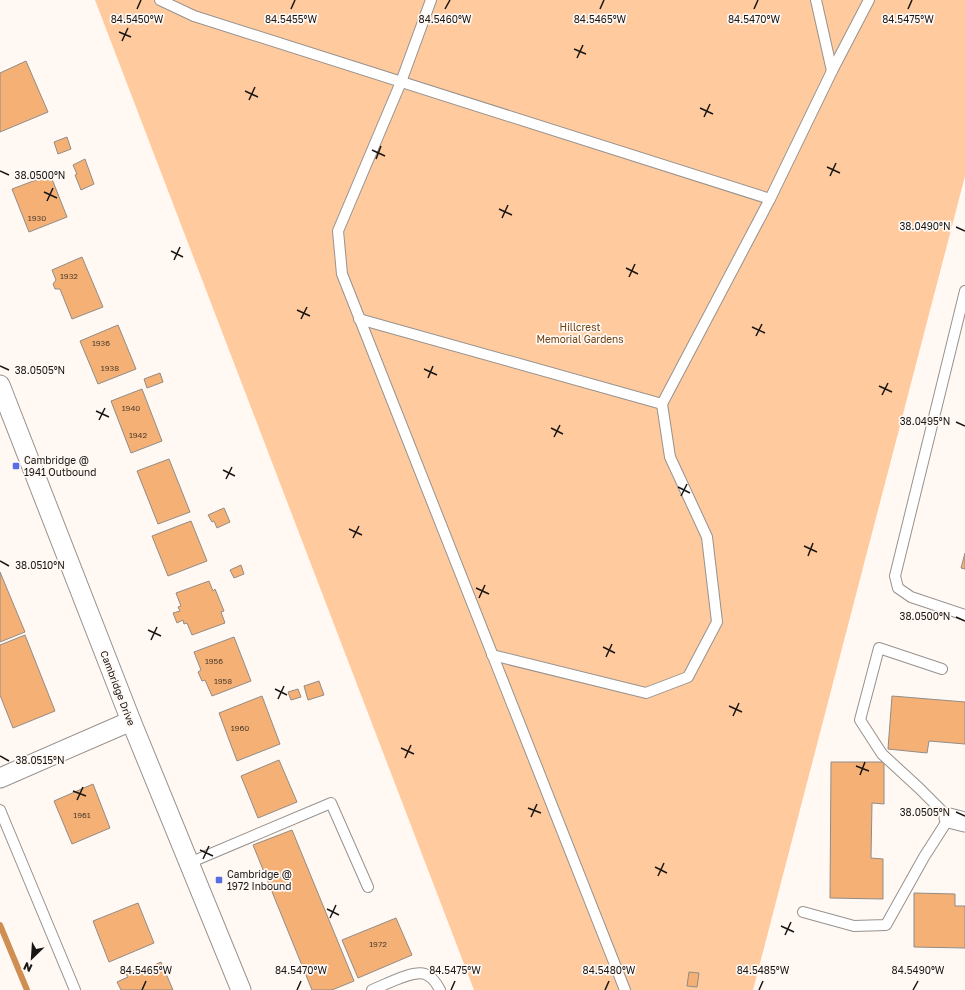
<svg xmlns="http://www.w3.org/2000/svg" width="965" height="990" font-family="'Golos Text',sans-serif">
  <style>
    .green { fill: #ffca9d }
    .lines { fill: none; stroke-linecap: round; stroke-linejoin: round }
    .stream { stroke: #cf8e52; stroke-width: 6 }
    .building { fill: #f5b175; stroke: #918c87 }
    .service-casing { stroke: #98928e; stroke-width: 12 }
    .minor-casing { stroke: #98928e; stroke-width: 21 }
    .service { stroke: #fff; stroke-width: 10 }
    .minor { stroke: #fff; stroke-width: 19 }
    .ticks { fill: none; stroke: #181615; stroke-width: 1.5 }
    .poi-dot { fill: #596ee5; stroke: #fff8f3; stroke-width: 1.5 }
    .labels { text-anchor: middle; dominant-baseline: central; stroke-width: 3.5; stroke-linejoin: round; paint-order: stroke }
    .number-label { font-size: 8px; fill: #4f3d2d }
    .park-label { font-size: 10px; fill: #6c4012; stroke: #fff8f3 }
    .poi-label { font-size: 10px; fill: #181615; stroke: #fff8f3; text-anchor: start }
    .street-label { font-size: 10px; fill: #181615; stroke: #fff8f3 }
    .ticks-label { font-size: 10px; text-anchor: middle; fill: #181615; stroke: #fff8f3; stroke-width: 3.5; stroke-linejoin: round; paint-order: stroke }
  </style>
  <rect width="100%" height="100%" fill="#fff8f3"/>
  <polygon class="green" points="95,0 965,0 965,176 753,990 474,990"/>
  <g class="lines">
    <polyline class="stream" points="0,925 27,990"/>
  </g>
  <g class="building">
    <polygon points="26,61 48,112 0,132 0,73"/>
    <polygon points="67,137 71,149 58,154 54,142"/>
    <polygon points="85,159 94,184 81,190 75,175 77,174 73,165"/>
    <polygon points="52,174 54,178 52,179 67,217 29,232 12,189"/>
    <polygon points="82,257 103,307 72,319 60,289 55,289 53,284 56,280 52,270"/>
    <polygon points="118,325 136,369 98,384 80,341"/>
    <polygon points="160,373 163,382 147,388 144,379"/>
    <polygon points="142,389 162,441 131,453 111,401"/>
    <polygon points="169,459 190,512 158,524 137,471"/>
    <polygon points="224,508 230,522 217,528 214,521 212,522 208,515"/>
    <polygon points="191,521 207,561 168,576 152,536"/>
    <polygon points="965,553 965,569 961,568"/>
    <polygon points="241,565 244,574 234,578 230,570"/>
    <polygon points="0,572 25,632 0,642"/>
    <polygon points="209,581 213,591 215,589 224,611 221,612 225,623 192,635 187,623 184,624 183,620 177,623 173,613 180,611 178,607 181,606 176,593"/>
    <polygon points="25,635 55,711 13,728 0,695 0,645"/>
    <polygon points="234,637 251,681 212,696 205,680 202,681 198,672 201,670 194,652"/>
    <polygon points="319,681 324,695 308,700 304,686"/>
    <polygon points="298,689 301,697 291,700 288,692"/>
    <polygon points="262,696 280,744 237,761 219,713"/>
    <polygon points="892,696 965,702 965,744 929,741 927,753 888,749"/>
    <polygon points="279,760 297,802 258,818 241,776"/>
    <polygon points="831,762 884,762 884,804 872,803 871,858 883,859 883,899 830,898"/>
    <polygon points="93,784 110,828 72,844 54,801"/>
    <polygon points="292,830 354,981 332,990 312,990 253,845"/>
    <polygon points="914,893 955,894 955,906 965,906 965,948 914,947"/>
    <polygon points="138,903 154,943 109,962 93,921"/>
    <polygon points="396,918 412,955 358,978 342,940"/>
    <polygon points="161,962 173,990 121,990 117,982 128,977 126,974 139,968 140,972"/>
    <polygon points="689,972 699,973 697,987 687,986"/>
  </g>
  <g class="lines">
    <defs>
      <g id="service">
        <polyline points="160,0 194,16 770,199"/>
        <polyline points="431,0 401,82 338,231 342,274 625,990"/>
        <polyline points="816,0 832,71"/>
        <polyline points="965,291 895,576 898,588 911,597 965,615"/>
        <polyline points="359,319 662,404"/>
        <polyline points="492,655 646,693 688,677 717,622 707,537 670,457 662,404 770,199 832,71 869,0"/>
        <polyline points="0,810 75,990"/>
        <polyline points="189,863 331,803 368,887"/>
        <polyline points="803,912 854,926 886,925 924,857 949,818 919,788 882,754 860,720 879,648 942,669"/>
        <path d="M372 990C385 985 412 970 425 974 433 977 437 984 440 990"/>
      </g>
      <g id="minor">
        <polyline points="0,385 131,721 241,990"/>
        <polyline points="0,778 131,721"/>
        <polyline points="949,818 965,822"/>
      </g>
    </defs>
    <use href="#service" class="service-casing"/>
    <use href="#minor" class="minor-casing"/>
    <use href="#service" class="service"/>
    <use href="#minor" class="minor"/>
  </g>
  <path class="ticks" d="M137 9 141 0M291 9 295 0M445 9 450 0M600 9 604 0M754 9 758 0M908 9 912 0M119 32 131 37M122 41 128 28M574 49 586 54M577 58 583 45M245 91 258 97M249 100 255 87M700 108 713 114M704 117 710 104M372 150 385 156M376 159 381 146M827 167 840 173M0 171 9 175M830 176 836 163M44 192 57 198M47 201 53 188M499 209 512 215M502 218 508 205M956 227 965 231M171 251 183 257M174 260 180 247M626 268 638 274M629 277 635 264M297 310 310 316M301 319 307 307M752 327 765 333M756 336 762 324M0 366 9 370M424 369 437 375M428 378 433 366M879 386 892 392M882 395 888 383M96 411 109 417M99 420 105 408M956 422 965 426M551 428 563 434M554 437 560 425M223 470 235 476M226 479 232 467M678 487 690 493M681 496 687 484M349 529 362 535M353 538 359 526M804 546 817 552M808 556 813 543M0 561 9 566M476 588 489 594M479 598 485 585M956 617 965 621M148 630 161 636M151 640 157 627M603 647 615 653M606 657 612 644M275 689 287 695M278 699 284 686M729 706 742 712M733 716 739 703M401 748 414 754M0 756 9 761M405 758 411 745M856 766 869 771M860 775 865 762M73 791 86 796M77 800 83 787M528 808 541 813M956 812 965 816M531 817 537 804M200 850 213 856M203 859 209 846M655 867 667 873M658 876 664 863M327 909 339 915M330 918 336 905M781 926 794 932M785 935 791 922M142 990 146 981M297 990 301 981M451 990 455 981M605 990 609 981M759 990 763 981M913 990 918 981"/>
  <g class="poi-dot">
    <rect x="12" y="462" width="8" height="8" rx="2"/>
    <rect x="215" y="876" width="8" height="8" rx="2"/>
  </g>
  <g class="labels">
    <g class="number-label">
      <text x="37" y="218">1930</text>
      <text x="69" y="276">1932</text>
      <text x="101" y="343">1936</text>
      <text x="110" y="368">1938</text>
      <text x="131" y="408">1940</text>
      <text x="138" y="435">1942</text>
      <text x="214" y="661">1956</text>
      <text x="223" y="681">1958</text>
      <text x="240" y="728">1960</text>
      <text x="82" y="815">1961</text>
      <text x="378" y="944">1972</text>
    </g>
    <g class="park-label">
      <text x="580" y="327">Hillcrest<tspan x="580" dy="12">Memorial Gardens</tspan></text>
    </g>
    <g class="poi-label">
      <text x="24" y="460">Cambridge @<tspan x="24" dy="12">1941 Outbound</tspan></text>
      <text x="227" y="874">Cambridge @<tspan x="227" dy="12">1972 Inbound</tspan></text>
    </g>
    <g class="street-label">
      <text transform="translate(118 688) rotate(69)">Cambridge Drive</text>
    </g>
  </g>
  <g class="ticks-label">
    <text x="137" y="23">84.5450°W</text>
    <text x="445" y="23">84.5460°W</text>
    <text x="600" y="23">84.5465°W</text>
    <text x="754" y="23">84.5470°W</text>
    <text x="908" y="23">84.5475°W</text>
    <text x="291" y="23">84.5455°W</text>
    <text x="40" y="179">38.0500°N</text>
    <text x="925" y="230">38.0490°N</text>
    <text x="40" y="374">38.0505°N</text>
    <text x="925" y="425">38.0495°N</text>
    <text x="40" y="569">38.0510°N</text>
    <text x="925" y="620">38.0500°N</text>
    <text x="40" y="764">38.0515°N</text>
    <text x="925" y="816">38.0505°N</text>
    <text x="609" y="974">84.5480°W</text>
    <text x="763" y="974">84.5485°W</text>
    <text x="918" y="974">84.5490°W</text>
    <text x="146" y="974">84.5465°W</text>
    <text x="301" y="974">84.5470°W</text>
    <text x="455" y="974">84.5475°W</text>
  </g>
  <g transform="translate(32 958) rotate(205)" stroke="#fff8f3" stroke-width="3" paint-order="stroke">
  <path d="M0-3L7 15L0 10L-7 15Z" fill="#181615"/>
  <text y="-6" font-size="11" font-weight="bold" text-anchor="middle" fill="#181615">N</text>
  </g>
</svg>
